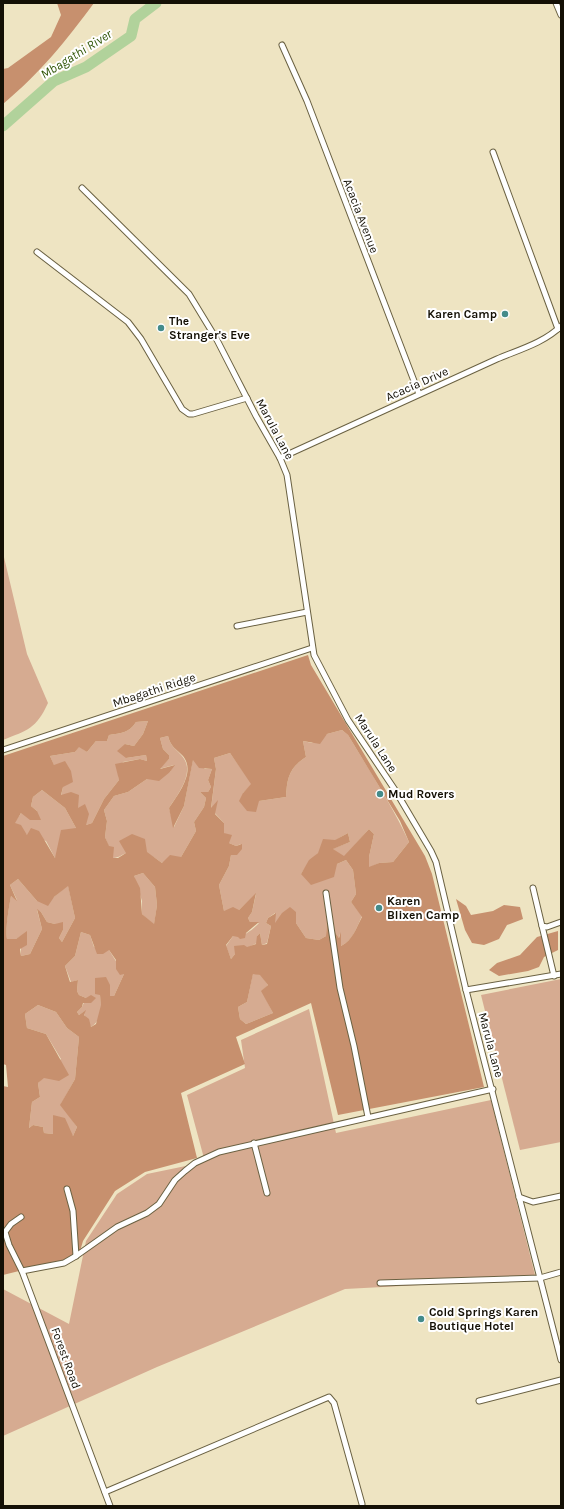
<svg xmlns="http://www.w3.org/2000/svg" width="564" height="1509" font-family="Karla,sans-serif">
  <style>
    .green { fill: #d6ab91 }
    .forest { fill: #c7906e; fill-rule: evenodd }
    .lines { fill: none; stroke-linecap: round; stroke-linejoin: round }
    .river { stroke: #b1d29b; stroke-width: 11 }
    .minor-casing { stroke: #6a6142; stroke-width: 7 }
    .minor { stroke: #fff; stroke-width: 5 }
    .poi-dot { fill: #448b8a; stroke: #fff; stroke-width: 1.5 }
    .labels { text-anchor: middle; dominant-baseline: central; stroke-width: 4; stroke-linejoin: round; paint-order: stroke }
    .street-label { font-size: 12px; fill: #141005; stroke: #fff }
    .poi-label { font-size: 12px; font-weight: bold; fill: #141005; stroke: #fff; text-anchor: start }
    .water-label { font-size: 13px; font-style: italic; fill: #2e5404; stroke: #fff }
  </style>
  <rect width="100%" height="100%" fill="#eee4c2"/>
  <g class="green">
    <path d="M3 553 27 654 48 703C36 729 28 730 3 740Z"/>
    <path d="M148 721 143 734 134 746 125 744 126 758 146 755 147 761 140 759 123 762 118 772 119 780 104 799 92 823 86 825 78 808 61 796 63 787 50 756 75 752 79 746 87 752 96 741H107L109 735C121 733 129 733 136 722Z"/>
    <path d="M342 730 348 735C369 770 392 805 409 842L393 862 379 863 369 868V857L374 834 369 829 344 857 332 849 350 842 348 833C328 844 313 854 301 874L337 864 346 860 353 870 356 894 351 902 362 916C356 929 353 940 341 946L340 934 339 938 327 922 326 936 319 940 306 938 296 923 295 912 274 924 275 913 268 918 266 923 271 926 267 943 262 945 260 933 257 936V943L235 954 231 959 226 946 233 936C244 937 252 930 259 923L250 922 248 918 252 912 256 894 239 910 224 911 219 885 229 866 231 855 241 844 236 846 229 843 224 833V823L211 809 216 769 214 758 230 753 252 784 243 793 259 801 286 797C287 778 289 768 306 757L303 741 312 743 327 734Z"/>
    <path d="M168 736C171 747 175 748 182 756 196 772 178 794 169 808L174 827 184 806 193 759 205 769H212L208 780 211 787 208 792H200L206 798 204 807 194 822 196 831 181 857 162 863C150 854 143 850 127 853 122 854 119 858 113 858L105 837 107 821 104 810 114 796 128 792 147 779 170 772 174 765 159 769 169 759V755L163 749 160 738Z"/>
    <polygon points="42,790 65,808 76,828 55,858 46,841 27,835 14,823 22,812 37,811 31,806 33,797"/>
    <polygon points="143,873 155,887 157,905 154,925 142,914 142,901 134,876"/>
    <path d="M18 879 37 901 54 897 68 885 75 918 62 942 59 938 63 930 55 924 47 922 41 912 37 910 42 929 30 954 21 956V936L16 939H7C5 930 9 906 11 896L17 900 10 885Z"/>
    <path d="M81 932 90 935 94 947 109 950 124 974 114 996H110V985L100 994C102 1007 102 1020 91 1027L84 1014 85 1011 79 1015 77 1012 82 1007 86 998 79 995 77 991 78 980 71 982 65 966 75 956Z"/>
    <polygon points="253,973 261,975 268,985 262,991 273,1013 246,1024 240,1019 238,1007 247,1002"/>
    <polygon points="561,979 561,1142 520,1150 481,995"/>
    <polygon points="38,1005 56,1012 67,1028 79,1037 75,1079 61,1104 77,1127 73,1136 53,1115 53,1134 44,1133 43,1127 33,1125 29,1128 32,1102 40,1097 38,1083 61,1059 46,1034 27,1028 25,1014"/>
    <polygon points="309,1009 336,1133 491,1100 536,1279 345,1289 157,1367 3,1436 3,1289 69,1324 86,1241 117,1194 147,1174 205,1162 187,1095 245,1068 241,1040"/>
  </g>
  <g class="forest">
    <path d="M57 3H94C65 42 41 72 3 104V69L8 68 51 37 61 15Z"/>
    <path d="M308 655 311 665 425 856 432 874 484 1087 338 1115 311 1003 236 1037 245 1064 181 1093 197 1158 145 1172 115 1191 83 1241 80 1251 63 1260 3 1275V1086L8 1087 6 1065 3 1064V756ZM148 721 143 734 134 746 125 744 117 751 126 758 146 755 147 761 140 759 115 764 119 780 104 799 92 823 86 825 89 814 85 804 78 808 79 795 71 792 61 795 63 787 73 782 71 771 65 761 54 765 50 756 75 752 79 747 87 752 96 741H107L109 735C121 733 129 733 136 722ZM342 730 348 735 400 821 409 842 393 862 379 863 369 867V857L374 834 369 829 344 856 333 849 350 842 348 833 335 840 323 839 318 853 309 860 301 874 311 885 334 877 337 864 346 860 353 870 356 894 351 902 362 917C356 928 353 940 341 946V932L339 938 327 921 326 936 319 940 306 938 296 923V912L290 907 282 913 275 923 276 913 268 918 266 923 271 926 267 944 262 945 260 933 257 936 256 944 247 947 244 945 234 946 235 954 231 959 226 945 233 936 238 937 240 939 245 938 246 933 259 922H250L248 918 252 912 256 893 239 910 233 907 224 911 219 885 229 866 231 855H237L242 849V844L236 846 229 843 232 835 224 833V823L215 814 218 800 211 808 216 769 214 758 230 753 251 784 243 793 239 801 247 811 256 812 259 801 286 797C287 778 289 768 306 757L303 741 320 744 327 734ZM168 736C171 747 175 748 183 756 196 772 178 794 169 808L173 828 184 806 193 760 199 768 212 769 208 780 211 787 208 792H200L206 798 204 807 194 822 196 831 181 857 170 855 162 863 147 852 145 839 132 834 119 841 126 853 118 858H113L114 847 109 846 105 837 107 821 104 810 114 796 128 792 147 779 159 781 170 772 175 765 160 769 169 759V755L163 749 160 738ZM42 790 65 808 76 828 61 830 55 858 39 831 31 828 27 835 21 825 15 823 21 813 30 820H41L37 811 31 806 33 797ZM143 873 155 887 157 905 154 924 142 914 140 888 134 876ZM18 879 37 901 48 906 54 897 68 886 75 918 62 942 59 938 63 930V922L55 924 47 922 41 912 37 909 42 929 30 954 21 956 20 949 27 945V931L16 939H7C5 930 9 907 11 896L17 901 10 885ZM81 932 90 935 97 954H103L109 950 116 960V969L120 975 124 974 114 996H110V985L106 977 95 978V994L100 995 101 1005 96 1024 91 1027 89 1019 84 1015 86 1010 79 1015 77 1012 82 1007 83 1003H91L96 998 91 995 86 998 79 995 77 991 78 980 70 982 65 966 75 956ZM253 974 260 975 268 985 261 991 273 1013 246 1024 240 1019 238 1007 247 1002ZM38 1005 56 1012 67 1028 79 1037 75 1079 60 1105 77 1127 73 1136 65 1118 53 1115V1134L44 1133 43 1127 33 1125 29 1128 32 1102 40 1097 38 1083 44 1078 59 1081 69 1075 46 1034 27 1028 25 1014Z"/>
    <polygon points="456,899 466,906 471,915 493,911 504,905 520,907 523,919 507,925 499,939 484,945 472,943 465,930"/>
    <polygon points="558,931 558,950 544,957 539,967 528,971 499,976 489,970 497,963 520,955 537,937"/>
  </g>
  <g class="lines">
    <polyline class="river" points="3,126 54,81 86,67 131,36 135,19 156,3"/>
    <defs>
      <g id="minor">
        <polyline points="556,3 561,15"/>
        <polyline points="282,45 307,101 419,394"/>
        <polyline points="493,152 558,329"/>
        <polyline points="82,188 189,294 217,340 256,416 280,458 287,475 314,655 348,720 395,790 431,851 436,862 466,990 561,1360"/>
        <polyline points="37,252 128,322 141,339 182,409 189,414 193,414 247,398"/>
        <path d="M280 458 497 359C518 350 544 343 561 326"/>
        <polyline points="237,626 307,612"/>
        <polyline points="3,750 312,648"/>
        <polyline points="533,888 542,926 547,927 561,922"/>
        <polyline points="326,893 340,988 354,1046 368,1117"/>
        <polyline points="542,926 554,976"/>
        <polyline points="466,990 561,974"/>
        <polyline points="254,1143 267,1193"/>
        <polyline points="67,1189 73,1211 76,1256"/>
        <polyline points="519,1197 533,1202 561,1196"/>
        <polyline points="21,1217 11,1224 5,1232 9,1245 22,1271"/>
        <polyline points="380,1283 540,1278 561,1272"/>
        <polyline points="479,1401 561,1380"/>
        <polyline points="105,1492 329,1397 334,1403 362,1504"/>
        <polyline points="110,1506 22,1271 64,1263 76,1256 117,1227 147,1213 159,1204 175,1180 185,1171 195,1163 219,1152 493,1089"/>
      </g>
    </defs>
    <use href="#minor" class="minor-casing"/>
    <use href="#minor" class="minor"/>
  </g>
  <g class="poi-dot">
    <circle cx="505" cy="314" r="4"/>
    <circle cx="161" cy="328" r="4"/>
    <circle cx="380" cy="794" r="4"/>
    <circle cx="379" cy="908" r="4"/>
    <circle cx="421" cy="1319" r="4"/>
  </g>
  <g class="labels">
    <g class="street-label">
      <text transform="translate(361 216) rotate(69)">Acacia Avenue</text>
      <text transform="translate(417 384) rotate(-24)">Acacia Drive</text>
      <text transform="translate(275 429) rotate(62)">Marula Lane</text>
      <text transform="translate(154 690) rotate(-18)">Mbagathi Ridge</text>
      <text transform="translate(376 743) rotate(57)">Marula Lane</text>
      <text transform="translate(491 1045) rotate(75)">Marula Lane</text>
      <text transform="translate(66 1358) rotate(70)">Forest Road</text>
    </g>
    <g class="poi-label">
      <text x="497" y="314" text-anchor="end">Karen Camp</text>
      <text x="169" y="321">The<tspan x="169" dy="14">Stranger's Eve</tspan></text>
      <text x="388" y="794">Mud Rovers</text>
      <text x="387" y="901">Karen<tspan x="387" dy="14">Blixen Camp</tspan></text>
      <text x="429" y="1312">Cold Springs Karen<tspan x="429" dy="14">Boutique Hotel</tspan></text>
    </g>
    <g class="water-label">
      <text transform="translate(76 54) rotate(-32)">Mbagathi River</text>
    </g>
  </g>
  <rect width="564" height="1509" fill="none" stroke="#141005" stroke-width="8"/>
</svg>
